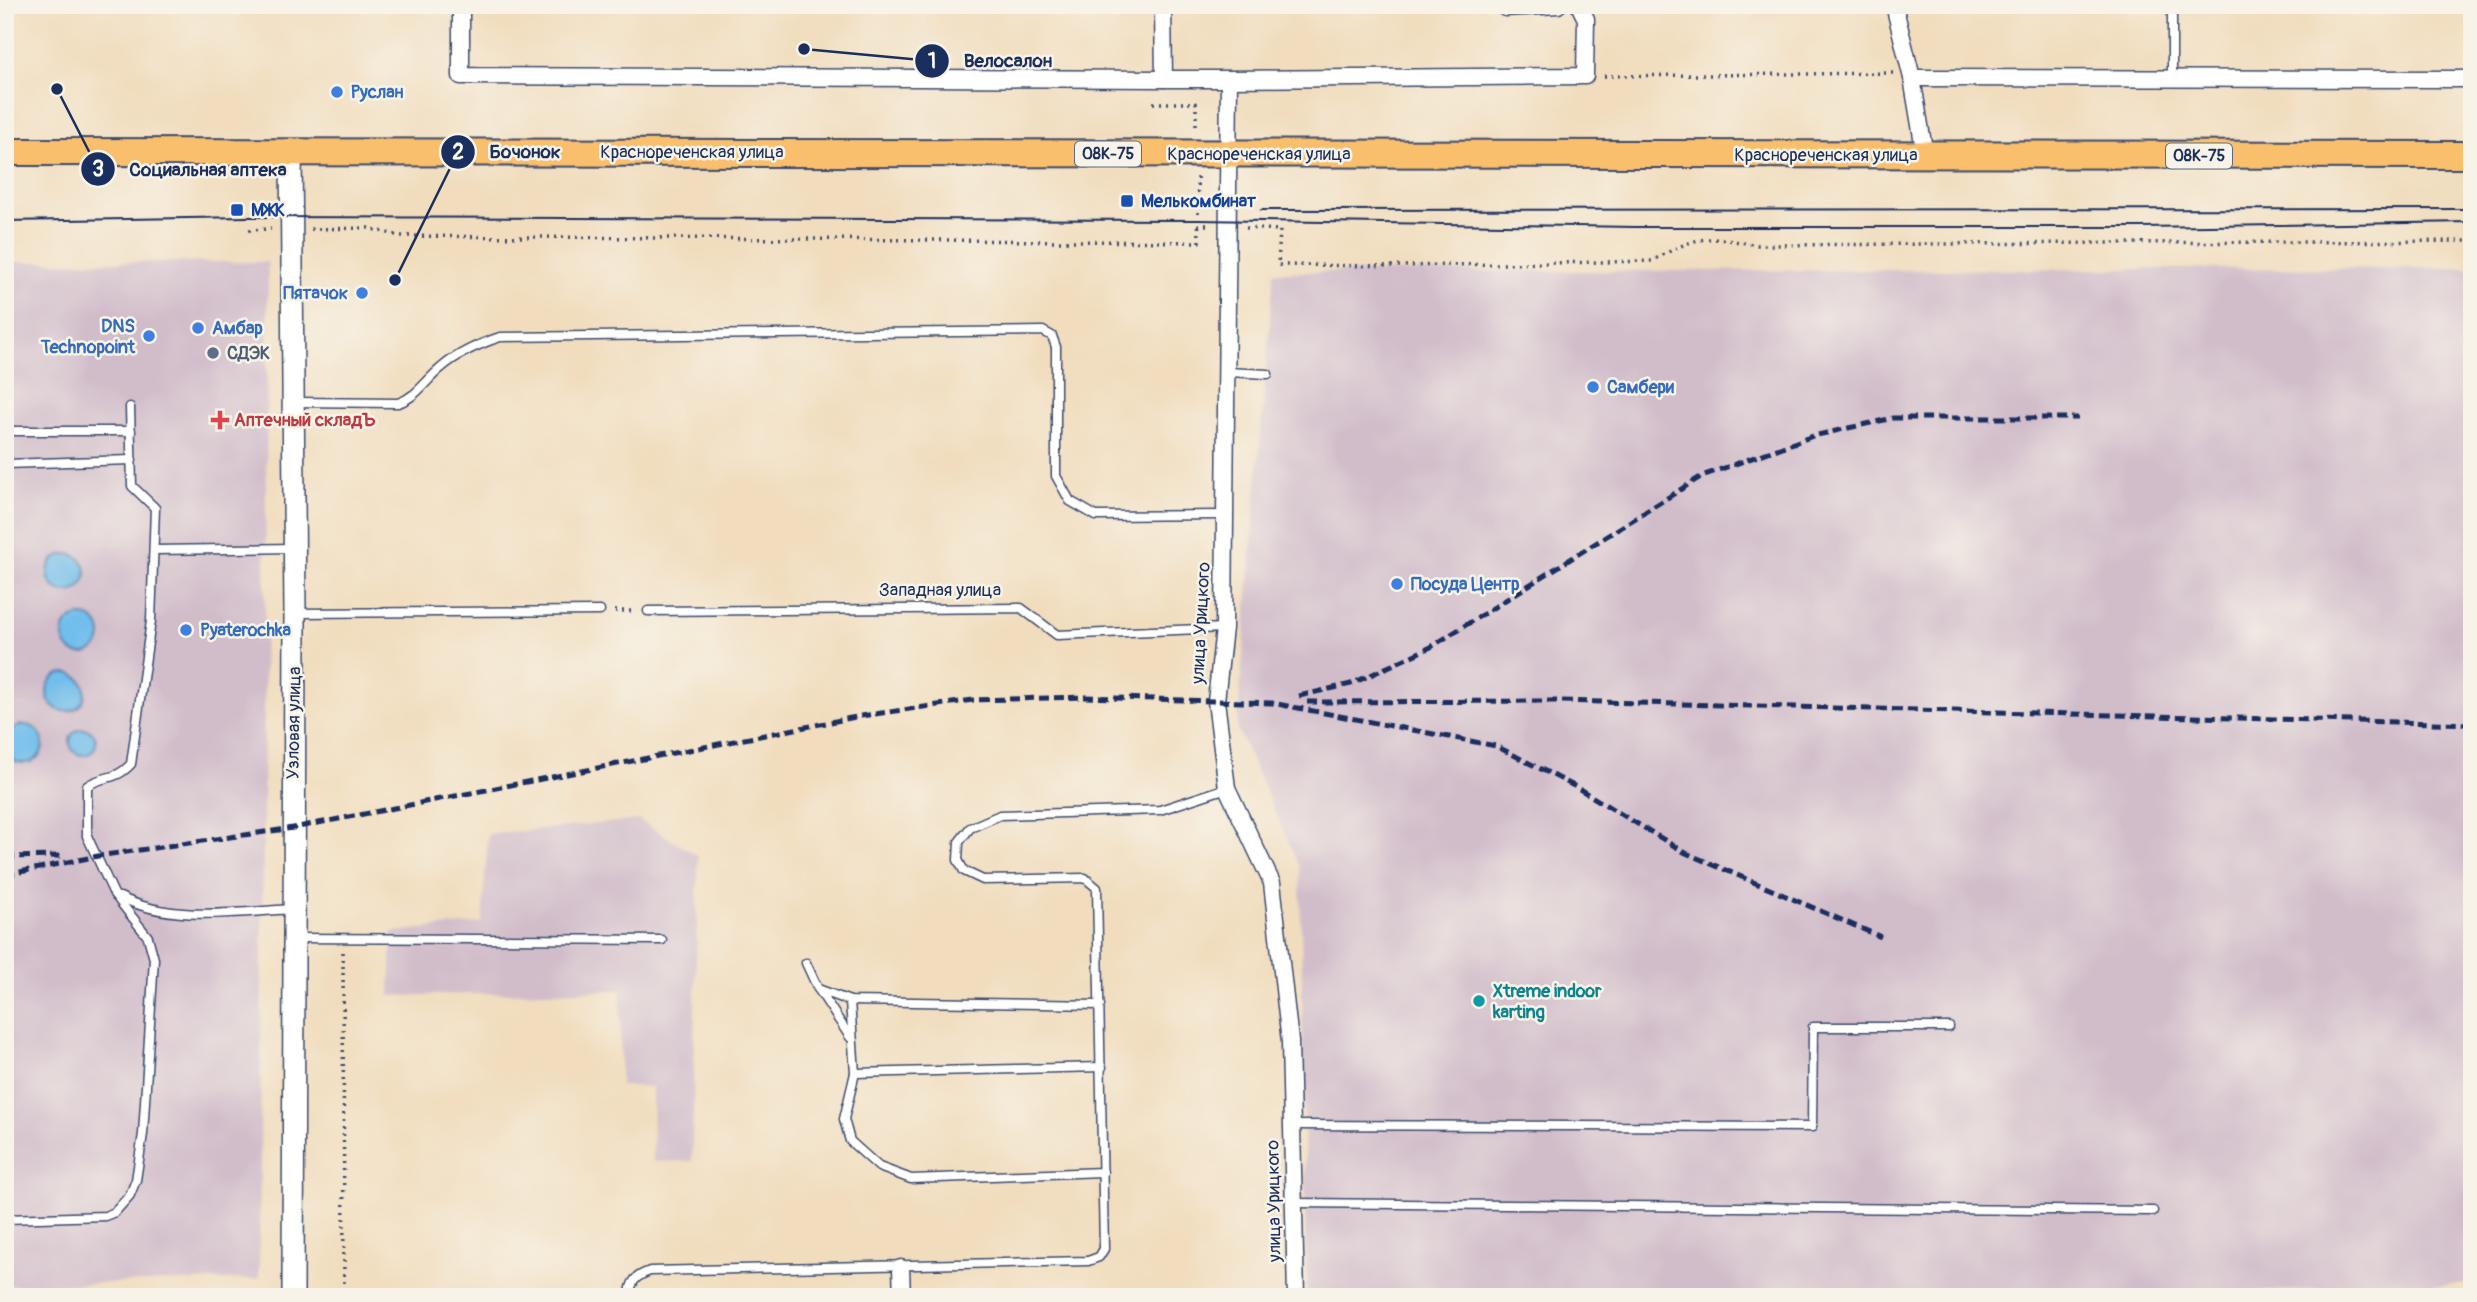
<svg xmlns="http://www.w3.org/2000/svg" width="2477" height="1302" font-family="Pangolin,sans-serif">
  <style>
    .industrial { fill: #d1bdca }
    .water { fill: #71bdeb; stroke: #4676a4; stroke-width: 2 }
    .lines { fill: none; stroke-linecap: round; stroke-linejoin: round }
    .service-casing { stroke: #3b496c; stroke-width: 11 }
    .minor-casing { stroke: #3b496c; stroke-width: 19 }
    .tertiary-casing { stroke: #3b496c; stroke-width: 24 }
    .primary-casing { stroke: #3b496c; stroke-width: 30 }
    .path { stroke: #3b496c; stroke-width: 3.5; stroke-dasharray: 2 5; stroke-linecap: butt }
    .service { stroke: #fff; stroke-width: 8 }
    .minor { stroke: #fff; stroke-width: 16 }
    .tertiary { stroke: #fff; stroke-width: 21 }
    .primary { stroke: #f9bf6d; stroke-width: 26 }
    .tram { stroke: #1b2f5e; stroke-width: 2 }
    .rail { stroke: #1b2f5e; stroke-width: 5; stroke-dasharray: 10 5; stroke-linecap: butt }
    .shop-dot { fill: #3f7fe0; stroke: #f7f3e8; stroke-width: 2.5 }
    .transit-dot { fill: #1a4fb4; stroke: #f7f3e8; stroke-width: 2.5 }
    .service-dot { fill: #5c6f8a; stroke: #f7f3e8; stroke-width: 2.5 }
    .health-dot { fill: #e0444e; stroke: #f7f3e8; stroke-width: 2.5 }
    .culture-dot { fill: #0f9aa8; stroke: #f7f3e8; stroke-width: 2.5 }
    .labels { text-anchor: middle; dominant-baseline: central; stroke-width: 5; stroke-linejoin: round; paint-order: stroke }
    .shield { fill: #f7f3e8; stroke: #5d6a87; stroke-width: 2 }
    .shield-label { font-size: 16px; font-weight: bold; fill: #1b2f5e }
    .shop-label { font-size: 18px; font-weight: bold; fill: #366cbe; stroke: #f7f3e8; text-anchor: start }
    .street-label { font-size: 18px; fill: #1b2f5e; stroke: #f7f3e8 }
    .transit-label { font-size: 18px; font-weight: bold; fill: #164399; stroke: #f7f3e8; text-anchor: start }
    .service-label { font-size: 18px; font-weight: bold; fill: #4e5e75; stroke: #f7f3e8; text-anchor: start }
    .health-label { font-size: 18px; font-weight: bold; fill: #be3a42; stroke: #f7f3e8; text-anchor: start }
    .culture-label { font-size: 18px; font-weight: bold; fill: #0d838f; stroke: #f7f3e8; text-anchor: start }
    .leader { fill: none; stroke: #1b2f5e; stroke-width: 2.5 }
    .callout-dot { fill: #1b2f5e; stroke: #f7f3e8; stroke-width: 2.5 }
    .mark-label { font-size: 21px; text-anchor: middle; font-weight: bold; fill: #fff }
    .callout-label { font-size: 19px; text-anchor: middle; font-weight: bold; fill: #1b2f5e; stroke: #f7f3e8; stroke-width: 5; stroke-linejoin: round; paint-order: stroke }
  </style>
  <rect width="100%" height="100%" fill="#f7f3e8"/>
  <filter id="ink" filterUnits="userSpaceOnUse"><feTurbulence type="fractalNoise" baseFrequency=".0143" numOctaves="2"/><feDisplacementMap in="SourceGraphic" scale="14" xChannelSelector="R" yChannelSelector="G"/><feConvolveMatrix kernelMatrix="1 2 1 2 8 2 1 2 1" color-interpolation-filters="sRGB"/></filter>
  <filter id="wash" filterUnits="userSpaceOnUse"><feTurbulence type="fractalNoise" baseFrequency=".00686" numOctaves="4" result="noise"/><feDisplacementMap in="SourceGraphic" scale="28" xChannelSelector="R" yChannelSelector="G"/><feGaussianBlur stdDeviation="1.57" result="paint"/><feColorMatrix in="noise" values="0 0 0 0 0 0 0 0 0 0 0 0 0 0 0 0 0 1.4 0 .05"/><feComposite in="paint" operator="in"/></filter>
  <g filter="url(#wash)">
    <rect width="100%" height="100%" fill="#f1ddbe"/>
    <g class="industrial">
      <polygon points="5,262 268,262 259,1279 5,1286"/>
      <polygon points="2472,268 2472,1284 2100,1297 1307,1297 1300,867 1237,729 1274,272"/>
      <polygon points="639,820 698,856 692,1161 653,1162 652,1087 620,1086 621,990 390,996 392,932 482,923 488,834"/>
    </g>
    <g class="water">
      <circle cx="67" cy="573" r="19"/>
      <circle cx="82" cy="635" r="19"/>
      <circle cx="66" cy="692" r="19"/>
      <circle cx="24" cy="744" r="19"/>
      <circle cx="83" cy="742" r="13"/>
    </g>
  </g>
  <g filter="url(#ink)">
    <g class="lines">
      <defs>
        <g id="service">
          <polyline points="2172,79 2172,5"/>
          <polyline points="1227,372 1268,374"/>
          <path d="M295 402 398 403C417 397 426 380 441 368 458 353 479 344 500 337L1043 331 1052 336 1056 347V476L1070 501 1096 516 1225 515"/>
          <polyline points="5,431 131,431"/>
          <polyline points="5,464 132,460"/>
          <polyline points="154,550 294,548"/>
          <polyline points="648,611 1021,608 1057,635 1224,628"/>
          <polyline points="295,613 600,611"/>
          <path d="M120 897C171 923 237 912 293 909"/>
          <polyline points="297,938 662,940"/>
          <polyline points="806,963 818,989 850,1001 1100,1005"/>
          <polyline points="819,990 850,1037"/>
          <polyline points="850,1001 855,1073 844,1119 850,1141 879,1167 911,1179 1103,1172"/>
          <polyline points="855,1073 1102,1067"/>
          <polyline points="1292,1125 1812,1127 1813,1027 1949,1027"/>
          <polyline points="1294,1203 2153,1211"/>
          <path d="M5 1219 105 1216 115 1212 130 1195 136 1180 143 1134 154 959 148 937 114 894 87 836V786C105 774 114 782 131 764L151 621 155 508 132 486 130 407"/>
          <path d="M630 1297C630 1281 636 1276 650 1271L1088 1261 1099 1257 1104 1249 1097 888 1085 878 983 880 964 871 958 860 959 842 970 828 1000 815 1160 810 1227 788"/>
        </g>
        <g id="minor">
          <polyline points="461,5 461,76 1164,79"/>
          <polyline points="1163,5 1164,79 1229,79 1224,628 1216,701 1227,788 1272,883 1290,1042 1296,1297"/>
          <polyline points="1894,5 1912,78 1925,155"/>
          <polyline points="1505,8 1558,5"/>
          <polyline points="1912,78 2472,79"/>
          <polyline points="1229,79 1585,76 1586,19 1579,5"/>
          <polyline points="901,1268 902,1297"/>
        </g>
        <polyline id="tertiary" points="291,150 295,613 293,1297"/>
        <polyline id="primary" points="5,152 2472,155"/>
      </defs>
      <use href="#service" class="service-casing"/>
      <use href="#minor" class="minor-casing"/>
      <use href="#tertiary" class="tertiary-casing"/>
      <use href="#primary" class="primary-casing"/>
      <g class="path">
        <polyline points="1604,76 1894,73"/>
        <polyline points="1153,103 1196,103 1196,130"/>
        <polyline points="1198,225 1210,225"/>
        <path d="M1246 228 1280 230 1278 265 1400 266 1652 261C1700 234 1704 236 1758 245L2472 241"/>
        <polyline points="311,229 368,228 400,236 1199,242 1197,176"/>
        <polyline points="249,230 271,229"/>
        <polyline points="615,611 635,611"/>
        <polyline points="343,952 344,1297"/>
      </g>
      <use href="#service" class="service"/>
      <use href="#minor" class="minor"/>
      <use href="#tertiary" class="tertiary"/>
      <use href="#primary" class="primary"/>
      <g class="tram">
        <polyline points="1261,210 2472,209"/>
        <polyline points="5,221 248,217 1198,220 1635,227 2141,227 2472,222"/>
      </g>
      <g class="rail">
        <polyline points="1299,696 1351,684 1431,647 1702,476 1813,436 1893,418 2078,418"/>
        <polyline points="1307,702 1558,701 2472,724"/>
        <polyline points="5,857 65,856"/>
        <polyline points="5,875 98,856 293,828 861,716 973,700 1085,697 1216,701 1272,703 1496,746 1576,787 1686,853 1881,937"/>
      </g>
    </g>
  </g>
  <g class="shop-dot">
    <circle cx="337" cy="92" r="7"/>
    <circle cx="362" cy="293" r="7"/>
    <circle cx="198" cy="328" r="7"/>
    <circle cx="149" cy="336" r="7"/>
    <circle cx="1593" cy="387" r="7"/>
    <circle cx="1397" cy="584" r="7"/>
    <circle cx="186" cy="630" r="7"/>
  </g>
  <g class="transit-dot">
    <rect x="1120" y="194" width="14" height="14" rx="3.5"/>
    <rect x="230" y="203" width="14" height="14" rx="3.5"/>
  </g>
  <circle class="service-dot" cx="213" cy="353" r="7"/>
  <path class="health-dot" d="M216.5 409.5h7v7h7v7h-7v7h-7v-7h-7v-7h7z"/>
  <circle class="culture-dot" cx="1479" cy="1001" r="7"/>
  <g class="labels">
    <g class="shield">
      <rect x="1075" y="141.5" width="66" height="25" rx="5"/>
      <rect x="2166" y="143.5" width="66" height="25" rx="5"/>
    </g>
    <g class="shield-label">
      <text x="1108" y="154">08К-75</text>
      <text x="2199" y="156">08К-75</text>
    </g>
    <g class="shop-label">
      <text x="351" y="92">Руслан</text>
      <text x="348" y="293" text-anchor="end">Пятачок</text>
      <text x="135" y="326" text-anchor="end">DNS<tspan x="135" dy="21">Technopoint</tspan></text>
      <text x="212" y="328">Амбар</text>
      <text x="1607" y="387">Самбери</text>
      <text x="1411" y="584">Посуда Центр</text>
      <text x="200" y="630">Pyaterochka</text>
    </g>
    <g class="street-label">
      <text x="692" y="152">Краснореченская улица</text>
      <text x="1259" y="154">Краснореченская улица</text>
      <text x="1826" y="155">Краснореченская улица</text>
      <text x="940" y="590">Западная улица</text>
      <text transform="translate(1201 623) rotate(-87)">улица Урицкого</text>
      <text transform="translate(294 723) rotate(-89)">Узловая улица</text>
      <text transform="translate(1274 1201) rotate(-91)">улица Урицкого</text>
    </g>
    <g class="transit-label">
      <text x="1141" y="201">Мелькомбинат</text>
      <text x="251" y="210">МЖК</text>
    </g>
    <g class="service-label">
      <text x="227" y="353">СДЭК</text>
    </g>
    <g class="health-label">
      <text x="234" y="420">Аптечный складЪ</text>
    </g>
    <g class="culture-label">
      <text x="1493" y="991">Xtreme indoor<tspan x="1493" dy="21">karting</tspan></text>
    </g>
  </g>
  <path class="leader" d="M804 49L932 61M395 280L458 152M57 89L98 169"/>
  <g class="callout-dot">
    <circle cx="804" cy="49" r="7"/>
    <circle cx="395" cy="280" r="7"/>
    <circle cx="57" cy="89" r="7"/>
    <circle cx="932" cy="61" r="18"/>
    <circle cx="458" cy="152" r="18"/>
    <circle cx="98" cy="169" r="18"/>
  </g>
  <g class="mark-label">
    <text x="932" y="68">1</text>
    <text x="458" y="159">2</text>
    <text x="98" y="176">3</text>
  </g>
  <g class="callout-label">
    <text x="1008" y="67">Велосалон</text>
    <text x="525" y="158">Бочонок</text>
    <text x="208" y="176">Социальная аптека</text>
  </g>
  <rect width="2477" height="1302" fill="none" stroke="#f7f3e8" stroke-width="28"/>
</svg>
